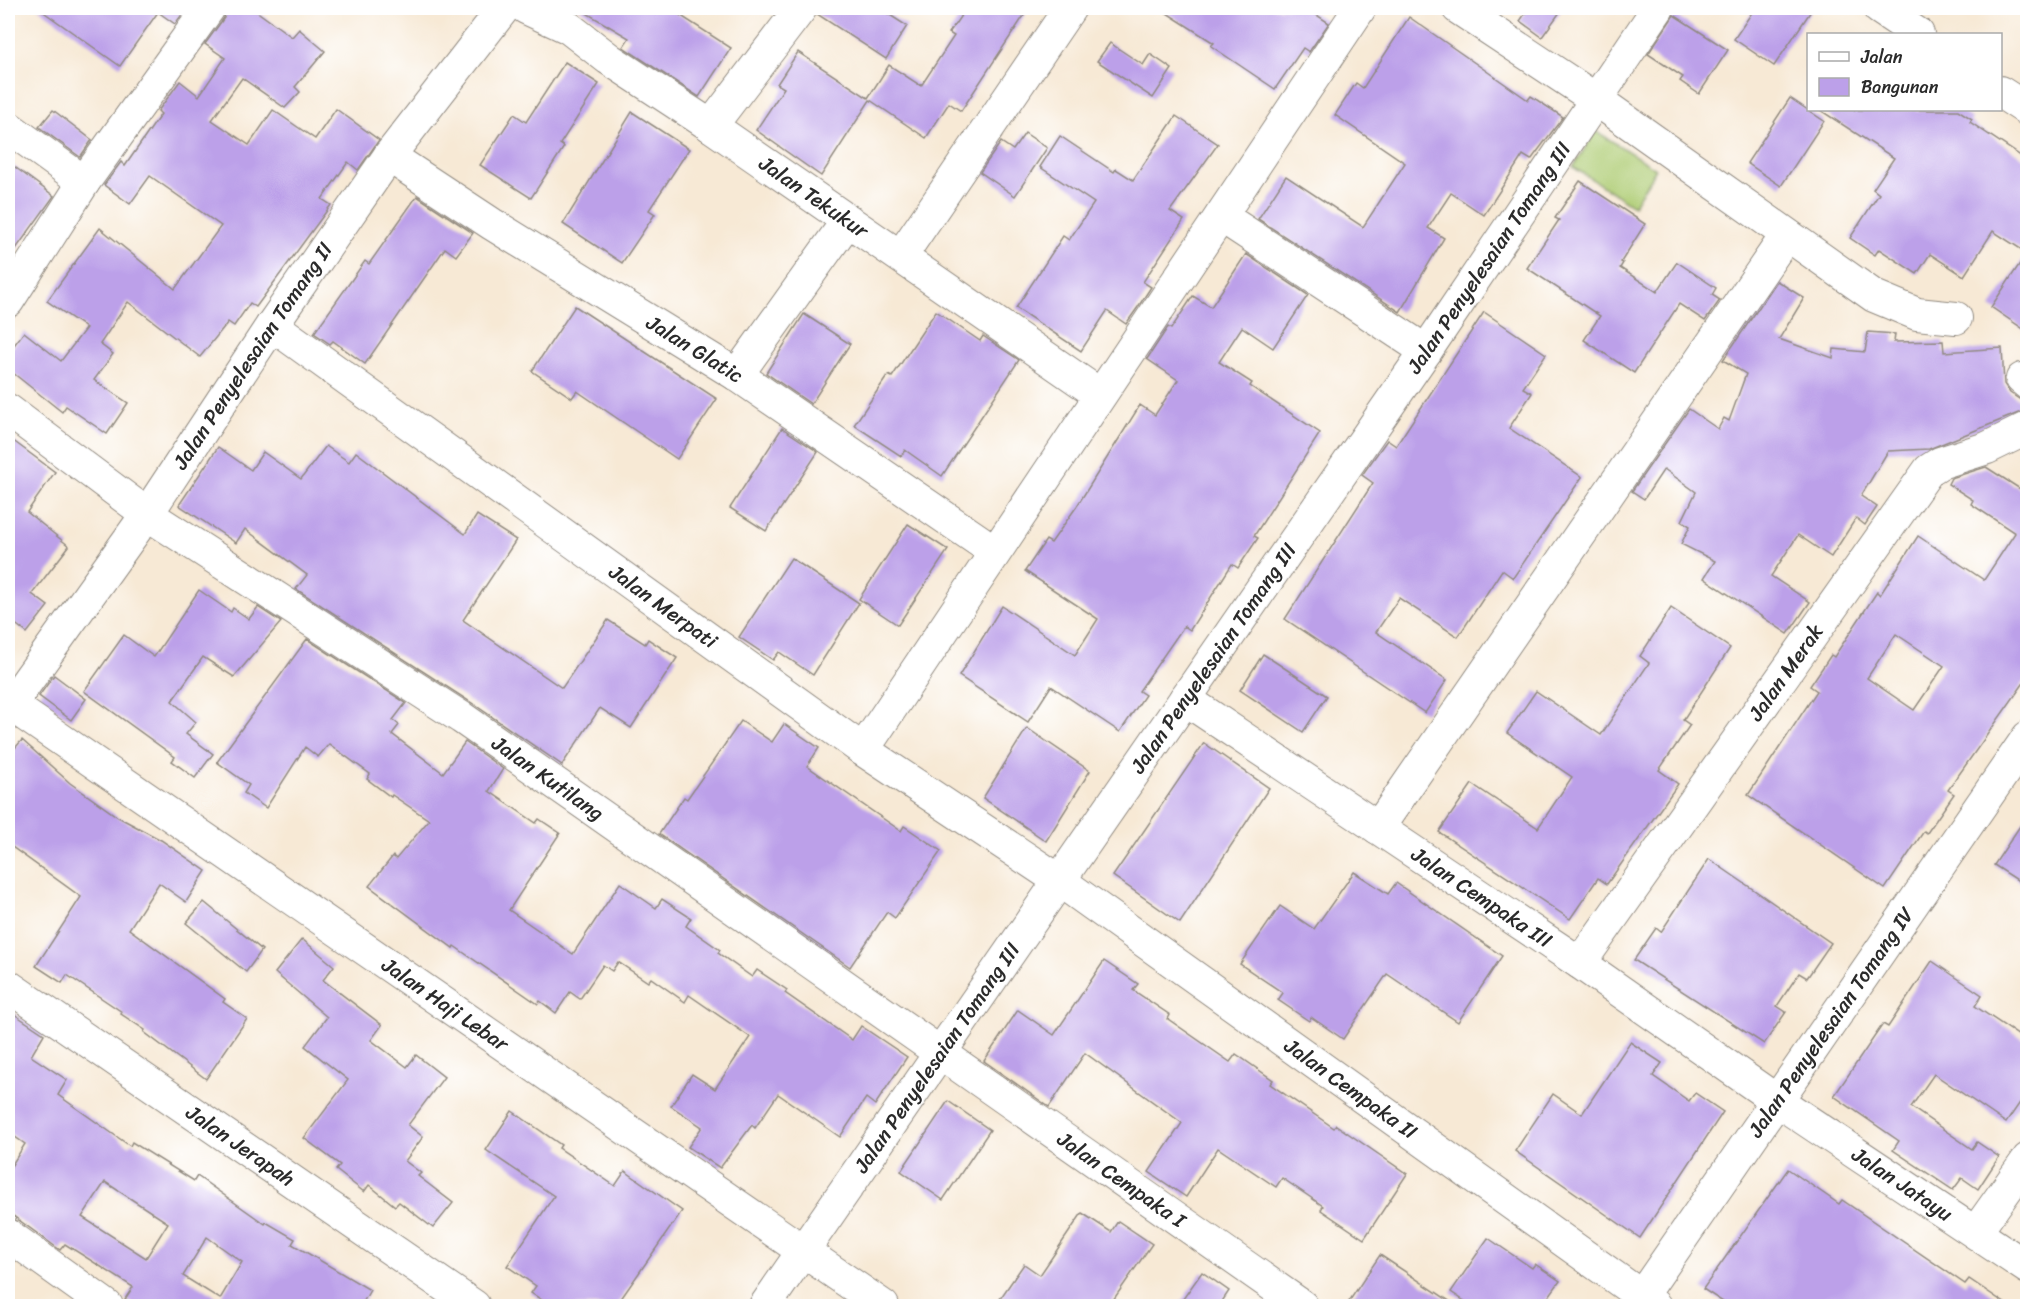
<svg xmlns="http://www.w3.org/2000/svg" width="2035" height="1314" font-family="Sriracha,sans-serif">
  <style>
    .green { fill: #aecc73; stroke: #6c7c4f; stroke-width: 1.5 }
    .building { fill: #bca0e9; fill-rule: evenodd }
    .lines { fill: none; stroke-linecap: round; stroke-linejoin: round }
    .minor-casing { stroke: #918a80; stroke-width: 34 }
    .minor { stroke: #fff; stroke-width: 32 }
    .labels { text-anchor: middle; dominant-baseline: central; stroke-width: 5; stroke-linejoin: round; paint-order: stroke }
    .street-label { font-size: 21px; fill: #2b2b2b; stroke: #fff }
  </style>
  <rect width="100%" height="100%" fill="#fff"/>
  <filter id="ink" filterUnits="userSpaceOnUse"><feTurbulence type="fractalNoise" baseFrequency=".0167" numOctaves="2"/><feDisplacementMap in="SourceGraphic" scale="12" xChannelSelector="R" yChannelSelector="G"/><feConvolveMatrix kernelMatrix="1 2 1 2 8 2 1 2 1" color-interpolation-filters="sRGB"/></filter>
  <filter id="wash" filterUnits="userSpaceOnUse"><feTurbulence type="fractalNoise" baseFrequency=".008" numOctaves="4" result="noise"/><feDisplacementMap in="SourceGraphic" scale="24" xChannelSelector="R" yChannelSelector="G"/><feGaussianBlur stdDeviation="1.35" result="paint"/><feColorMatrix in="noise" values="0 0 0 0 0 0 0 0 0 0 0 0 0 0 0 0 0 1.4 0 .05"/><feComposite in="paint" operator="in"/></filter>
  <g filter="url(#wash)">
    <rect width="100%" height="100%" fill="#f7e9d5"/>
    <polygon class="green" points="1596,131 1656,169 1633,206 1573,167"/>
    <g id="blocks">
      <g class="building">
        <polygon points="38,8 187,8 175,24 158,12 120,66"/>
        <polygon points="227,8 252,8 292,37 299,29 325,51 295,87 300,92 285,108 242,78 212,120 249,145 273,110 315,139 336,109 379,140 358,170 348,162 322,199 331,205 256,307 250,303 234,326 228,322 200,357 128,302 100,344 113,354 94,380 128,403 107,434 66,406 62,412 8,369 8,353 24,332 61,361 86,328 47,301 100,228 175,289 221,226 150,176 130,204 104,185 121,162 125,166 161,114 158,111 180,81 199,96 225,58 205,44 224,18"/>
        <polygon points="578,8 669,8 731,48 699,97 623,47 629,38"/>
        <polygon points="819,8 879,8 907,26 886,59 817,14"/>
        <polygon points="966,8 1029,8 961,111 949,103 926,138 870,100 821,176 756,130 784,88 777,84 798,52 868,98 889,65 921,86 954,36 949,33"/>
        <polygon points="1159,8 1306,8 1329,23 1309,52 1303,48 1275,89 1211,46 1214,43"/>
        <polygon points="1529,8 1563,8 1542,37 1520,21"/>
        <polygon points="1755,8 1813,8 1774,66 1734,39"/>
        <polygon points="1674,15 1728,50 1699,94 1680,81 1683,77 1648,54"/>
        <polygon points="1409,17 1528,100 1531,96 1563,117 1531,160 1523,155 1484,215 1451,193 1428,228 1444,238 1400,312 1258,219 1286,176 1363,227 1405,163 1335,115 1356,83 1363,88"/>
        <polygon points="1110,43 1143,65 1150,54 1172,69 1153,98 1097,61"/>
        <polygon points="565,62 599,84 560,144 564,147 531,198 480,165 514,114 526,122"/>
        <polygon points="1790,98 1824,121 1781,186 1747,163"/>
        <polygon points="53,110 92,140 80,157 39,127"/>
        <polygon points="1820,110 1958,110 1972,119 1970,122 2028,161 2028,332 1991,307 2027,253 1993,231 1964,276 1930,254 1917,274 1879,249 1875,255 1850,238 1879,194 1873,189 1894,158"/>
        <polygon points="632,112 689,149 649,210 655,214 622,263 563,224"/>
        <polygon points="1176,116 1218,144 1170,211 1184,220 1143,282 1151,287 1138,307 1126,324 1107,311 1081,351 1016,308 1063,236 1069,240 1094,203 1040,167 1060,136 1114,172 1116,169 1133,180"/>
        <polygon points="1025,133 1047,148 1015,196 980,172 1001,142 1013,150"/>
        <polygon points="8,162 54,196 8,260"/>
        <polygon points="1580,181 1645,224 1621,262 1623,263 1620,268 1657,292 1677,262 1716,288 1712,295 1720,300 1705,321 1679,304 1634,373 1584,340 1600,316 1527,268 1559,220 1555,218"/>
        <polygon points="417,196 473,233 456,256 445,248 365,364 333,341 330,344 314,333 365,261 369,264"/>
        <polygon points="1246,254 1308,295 1273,348 1242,327 1219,362 1252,383 1250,386 1320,433 1254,536 1258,538 1238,568 1232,564 1190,630 1184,626 1139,691 1145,695 1120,732 1051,686 1028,722 959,676 1002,606 1075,655 1098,619 1025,571 1046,540 1051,543 1077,506 1140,405 1155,415 1178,380 1147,359 1168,327 1171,329 1193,296 1211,307"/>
        <polygon points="1777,281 1804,298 1779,339 1833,358 1834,349 1865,352 1868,332 1895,334 1894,342 1943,341 1944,352 2002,348 2004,384 2010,393 2022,401 2026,410 1929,449 1888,451 1861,496 1877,507 1865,525 1856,518 1831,557 1798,535 1771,576 1810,602 1788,634 1704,578 1715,561 1681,544 1690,526 1682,521 1696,492 1664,469 1644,499 1632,491 1689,409 1718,429 1724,418 1729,421 1746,374 1723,360"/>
        <polygon points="575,306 717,399 677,459 577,391 572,398 532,371"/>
        <polygon points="936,311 980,341 983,336 1019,360 942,476 905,450 901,456 854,425 888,375 892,377"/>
        <polygon points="1484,312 1546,354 1523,388 1532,393 1509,428 1582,477 1513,578 1502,570 1458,637 1399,598 1376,632 1447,680 1425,713 1285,619 1373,483 1362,475 1387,440 1396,446"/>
        <polygon points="804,314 850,344 811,404 766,373"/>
        <polygon points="782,428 818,452 766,531 730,508"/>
        <polygon points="8,437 55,472 27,512 69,546 32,594 48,606 27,633 8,618"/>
        <polygon points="326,446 349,462 356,452 465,534 477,515 516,540 463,620 562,688 608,620 645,644 648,639 677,658 631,728 600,708 562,765 472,703 296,589 307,575 245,529 236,543 179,505 218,447 251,470 263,452 301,479"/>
        <path d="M1986 467 2028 494V677L1948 790 1954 794 1927 833 1924 831 1885 889 1748 795 1817 691 1810 686 1831 655 1834 657 1877 592 1880 595 1918 536 1984 580 2015 533 1971 504 1973 500 1948 484 1951 478ZM1896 634 1944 666 1914 710 1867 678Z"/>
        <polygon points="908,524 948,550 898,625 859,599"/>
        <polygon points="791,558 859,603 813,675 779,652 773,660 739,637"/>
        <polygon points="199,590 231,612 233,608 249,619 258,607 281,622 234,677 203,657 172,701 196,722 186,734 213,754 195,778 172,761 175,757 84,691 124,635 154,657"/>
        <polygon points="1671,608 1730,648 1683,720 1690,725 1659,770 1678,784 1607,884 1598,878 1570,919 1439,832 1472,784 1538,828 1572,777 1507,733 1536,691 1601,735 1649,663 1640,656"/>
        <polygon points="307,639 406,703 393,720 399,725 392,734 443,773 465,742 503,769 489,791 536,823 539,819 560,833 509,910 573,954 620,883 656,908 662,899 691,918 686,926 720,950 718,953 752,977 757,970 787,990 785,993 852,1040 861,1026 907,1057 875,1105 866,1098 840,1137 778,1094 755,1128 752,1125 720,1168 688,1147 702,1127 671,1106 692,1074 715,1089 750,1037 689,995 685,1002 651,978 648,982 618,962 612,971 603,965 580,999 570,992 556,1013 540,1001 538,1004 454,946 453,948 369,886 393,856 396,859 429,820 392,795 391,797 367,779 370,774 329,744 318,757 305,747 266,808 244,793 249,785 217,762"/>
        <polygon points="1263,654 1327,696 1303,732 1240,690"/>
        <polygon points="54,675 86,699 71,720 39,696"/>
        <polygon points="741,721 772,742 784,724 819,748 807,766 901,831 904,826 941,851 895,918 887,912 850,967 659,834 684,797 687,799"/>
        <polygon points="1027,728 1090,771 1046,841 983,798"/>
        <polygon points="22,740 70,783 118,817 161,840 206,871 186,902 159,883 129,929 225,999 223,1002 247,1019 206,1079 144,1032 145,1030 121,1014 122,1012 67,975 62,983 36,966 81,897 8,844 8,756"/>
        <polygon points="1204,743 1269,788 1180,923 1113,876"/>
        <polygon points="2028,814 2028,887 1994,865"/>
        <polygon points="1709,859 1831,943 1807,978 1799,973 1777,1006 1786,1012 1764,1044 1634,960 1656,928 1661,932"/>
        <polygon points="1354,872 1388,894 1396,883 1502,956 1458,1022 1387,974 1343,1039 1311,1017 1309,1021 1278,1000 1283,993 1240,964 1280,906 1314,929"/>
        <polygon points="204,902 262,950 246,972 186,923"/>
        <polygon points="302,939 334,966 323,980 382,1025 371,1040 407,1067 416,1055 444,1077 408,1125 423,1137 405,1161 421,1173 418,1176 453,1203 433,1228 399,1202 395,1206 369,1185 364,1192 336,1170 340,1165 304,1138 348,1080 305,1046 327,1017 275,973"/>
        <polygon points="1104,961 1138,984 1133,990 1170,1015 1168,1019 1230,1062 1236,1054 1273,1080 1270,1084 1334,1128 1336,1125 1407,1174 1364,1239 1321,1210 1323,1206 1282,1178 1276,1187 1218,1148 1186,1197 1149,1172 1182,1123 1085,1053 1049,1107 984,1061 1018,1010 1054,1035"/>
        <polygon points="1932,961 1982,995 1975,1006 2028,1042 2028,1091 2006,1123 1934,1074 1911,1107 1972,1149 1977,1142 1999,1157 1978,1189 1962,1178 1953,1190 1893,1150 1899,1141 1834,1096 1883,1024 1888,1027"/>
        <path d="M8 1010 44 1034 31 1056 67 1080 58 1095 130 1146 132 1142 194 1181 197 1176 265 1224 266 1222 295 1239 292 1244 370 1290 361 1306H137L125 1299 133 1287 65 1244 60 1250 8 1212V1171L25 1144 8 1132ZM105 1182 168 1223 146 1258 82 1217ZM207 1237 242 1262 220 1299 183 1276Z"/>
        <polygon points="1630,1042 1662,1063 1653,1076 1689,1101 1695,1093 1723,1112 1640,1238 1515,1151 1553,1094 1582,1114"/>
        <polygon points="948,1101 990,1130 943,1200 901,1171"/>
        <polygon points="512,1111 561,1145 559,1148 615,1186 625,1171 682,1211 616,1306 551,1306 531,1293 536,1286 507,1266 554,1196 486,1150"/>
        <polygon points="1788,1169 1839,1204 1842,1200 1965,1284 1969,1279 2009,1306 1729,1306 1703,1289"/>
        <polygon points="1082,1213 1111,1232 1118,1221 1152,1244 1109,1306 995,1306 1024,1264 1040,1275"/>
        <polygon points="1488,1238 1532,1268 1535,1264 1560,1281 1542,1306 1472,1306 1451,1292"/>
        <polygon points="1380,1255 1457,1306 1346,1306"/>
        <polygon points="1202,1272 1229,1291 1219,1306 1178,1306"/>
      </g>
    </g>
  </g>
  <g filter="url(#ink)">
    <use href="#blocks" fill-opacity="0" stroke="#918a80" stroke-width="1.5"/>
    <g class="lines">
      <defs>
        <g id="minor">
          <path id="s1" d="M526 8 569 28 609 59 711 126 1099 394"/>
          <polyline points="1458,8 1594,98 1874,296 1917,314 1956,318"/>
          <polyline points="1879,8 1918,34"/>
          <polyline points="2000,92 2028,110"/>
          <polyline points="711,126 801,8"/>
          <polyline points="8,127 84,182"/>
          <path id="s2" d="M389 156 492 224 737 375 994 551"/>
          <polyline points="1221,216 1426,351"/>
          <polyline points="901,256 1070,8"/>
          <polyline points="8,301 84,182 209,8"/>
          <path id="s3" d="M272 325 863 750 1060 881 1655 1306"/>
          <polyline points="737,375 848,220"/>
          <polyline points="2022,379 2028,384"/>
          <path id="s4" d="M8 410 147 514 462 718 1302 1306"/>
          <path id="s5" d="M1185 699 1580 963 1776 1100 2028 1268"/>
          <path id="s6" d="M8 703 883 1306"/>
          <path id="s7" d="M8 708 147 514 272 325 389 156 504 8"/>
          <polyline points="863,750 1360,8"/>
          <polyline points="1378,828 1786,236"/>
          <path id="s8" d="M1580 963 1929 470 1940 463 1987 448 2028 428"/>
          <path id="s9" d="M8 986 474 1306"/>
          <polyline points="1976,1232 2028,1159"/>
          <polyline points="8,1235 107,1306"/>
          <path id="s10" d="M765 1306 1426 351 1658 8"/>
          <path id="s11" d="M1635 1306 2028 737"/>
        </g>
      </defs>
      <use href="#minor" class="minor-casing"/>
      <use href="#minor" class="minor"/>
    </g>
  </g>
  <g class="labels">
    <g class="street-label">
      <text stroke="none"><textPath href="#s1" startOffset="345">Jalan Tekukur</textPath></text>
      <text stroke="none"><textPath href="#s10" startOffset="1274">Jalan Penyelesaian Tomang III</textPath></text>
      <text stroke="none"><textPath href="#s2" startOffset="362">Jalan Glatic</textPath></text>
      <text stroke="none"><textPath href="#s7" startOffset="429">Jalan Penyelesaian Tomang II</textPath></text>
      <text stroke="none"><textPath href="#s3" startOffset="482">Jalan Merpati</textPath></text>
      <text stroke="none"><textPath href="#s10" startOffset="788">Jalan Penyelesaian Tomang III</textPath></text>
      <text stroke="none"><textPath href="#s8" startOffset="356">Jalan Merak</textPath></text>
      <text stroke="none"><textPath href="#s4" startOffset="654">Jalan Kutilang</textPath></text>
      <text stroke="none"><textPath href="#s5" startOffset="357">Jalan Cempaka III</textPath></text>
      <text stroke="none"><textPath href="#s6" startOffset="531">Jalan Haji Lebar</textPath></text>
      <text stroke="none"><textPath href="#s11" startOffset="345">Jalan Penyelesaian Tomang IV</textPath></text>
      <text stroke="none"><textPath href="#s10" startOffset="302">Jalan Penyelesaian Tomang III</textPath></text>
      <text stroke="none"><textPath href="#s3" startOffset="1322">Jalan Cempaka II</textPath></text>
      <text stroke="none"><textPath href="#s9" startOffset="282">Jalan Jerapah</textPath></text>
      <text stroke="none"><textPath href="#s4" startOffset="1354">Jalan Cempaka I</textPath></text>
      <text stroke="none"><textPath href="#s5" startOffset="866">Jalan Jatayu</textPath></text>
    </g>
  </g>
  <rect width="2035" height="1314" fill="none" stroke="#fff" stroke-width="30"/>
  <rect x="1807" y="33" width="195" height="78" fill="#ffffff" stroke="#aaaaaa" stroke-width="1.5"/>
  <rect x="1819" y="52" width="30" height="9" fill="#ffffff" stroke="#aaaaaa" stroke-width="1.5"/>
  <text x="1861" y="63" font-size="18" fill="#2b2b2b">Jalan</text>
  <rect x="1819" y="78" width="30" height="18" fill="#bca0e9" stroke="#aaaaaa" stroke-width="1.5"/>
  <text x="1861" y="93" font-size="18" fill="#2b2b2b">Bangunan</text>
</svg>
